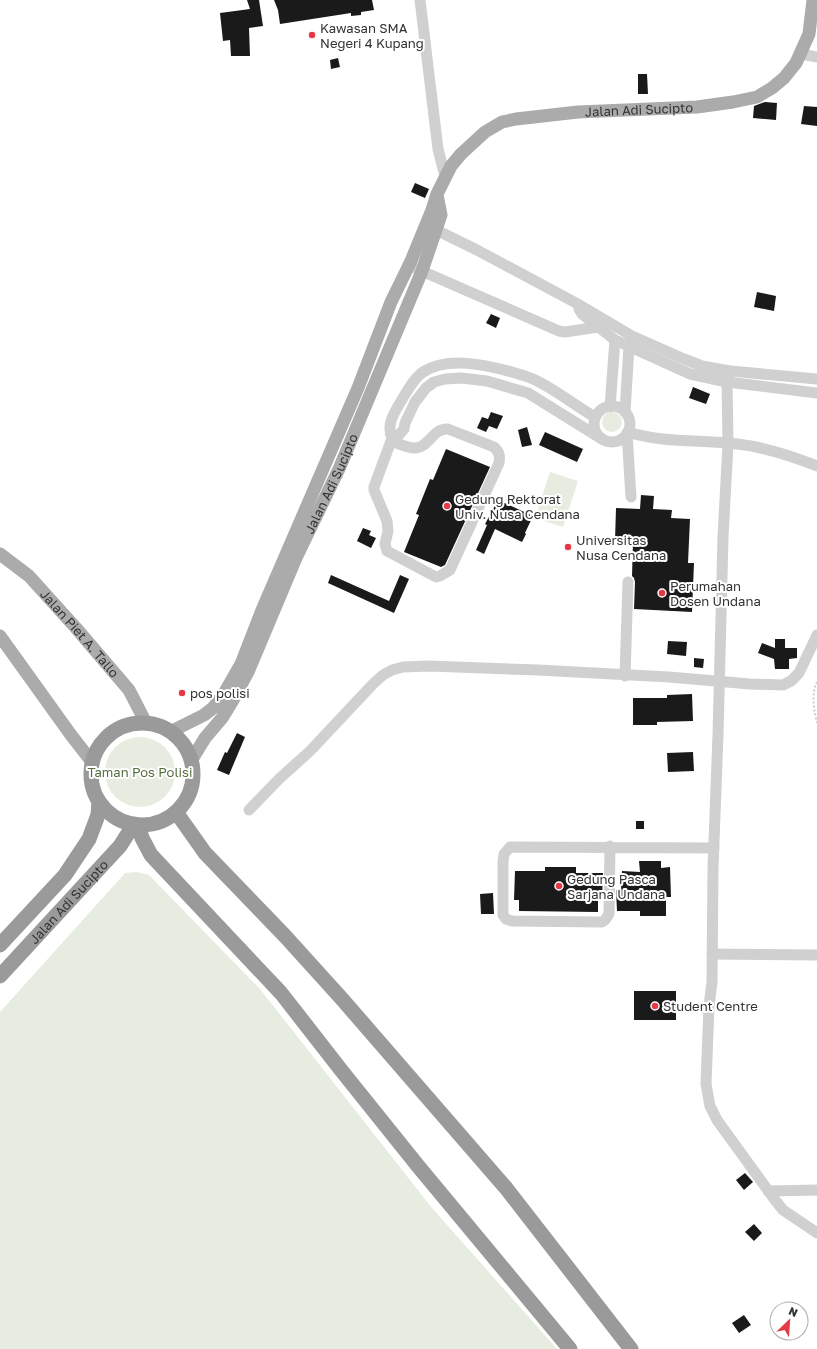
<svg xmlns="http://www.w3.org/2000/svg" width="817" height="1349" font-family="'Golos Text',sans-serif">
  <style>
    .green { fill: #e6ecdf }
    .building { fill: #1a1a1a }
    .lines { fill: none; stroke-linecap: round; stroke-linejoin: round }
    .path { stroke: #cdcdcd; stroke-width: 2; stroke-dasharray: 2 2; stroke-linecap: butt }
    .minor { stroke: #d0d0d0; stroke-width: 11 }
    .major { stroke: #ababab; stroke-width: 13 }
    .highway { stroke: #9a9a9a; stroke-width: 15 }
    .poi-dot { fill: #e63946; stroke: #fff; stroke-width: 1.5 }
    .labels { text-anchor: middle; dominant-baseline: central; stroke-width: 4; stroke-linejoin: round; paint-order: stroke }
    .poi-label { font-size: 13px; fill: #333; stroke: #fff; text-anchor: start }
    .street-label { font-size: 13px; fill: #333; stroke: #fff }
    .park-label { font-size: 13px; fill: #56703f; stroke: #fff }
  </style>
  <rect width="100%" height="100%" fill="#fff"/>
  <g class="green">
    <circle cx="612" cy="422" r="10"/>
    <polygon points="550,472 578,481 563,527 535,518"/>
    <circle cx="140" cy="772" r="35"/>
    <polygon points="137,872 149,875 260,989 432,1208 557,1349 0,1349 0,1012 125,873"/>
  </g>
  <g class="building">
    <polygon points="247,0 259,0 263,26 249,28 250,56 231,56 230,40 223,41 220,13 250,9"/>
    <polygon points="274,0 372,0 374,10 361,12 361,15 351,16 351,13 280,24 278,10"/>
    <polygon points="338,58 340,67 331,69 330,60"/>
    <polygon points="638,74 647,74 648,94 638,94"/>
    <polygon points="765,102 777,103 776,120 753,118 754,106"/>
    <polygon points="804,106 817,107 817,126 801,124"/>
    <polygon points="415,183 429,189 425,198 411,192"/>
    <polygon points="757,292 776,296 774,311 754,307"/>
    <polygon points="491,314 500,318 496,328 486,323"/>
    <polygon points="693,387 710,394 706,404 689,398"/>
    <polygon points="491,412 503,416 497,429 489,426 486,432 477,428 482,417 488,419"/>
    <polygon points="527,427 532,445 522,447 518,430"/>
    <polygon points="545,432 583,449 577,462 539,445"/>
    <polygon points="446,449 490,467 445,565 441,567 404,552 419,515 416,514 430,479 433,480"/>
    <polygon points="641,495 654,496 653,509 672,510 671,518 690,519 688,563 694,563 692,612 634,609 635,582 634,578 632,576 633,542 615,541 616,508 640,509"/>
    <polygon points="498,500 533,516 525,533 526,534 522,542 495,529 484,554 476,550 487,525 485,524"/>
    <polygon points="363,528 371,531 369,535 376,538 371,548 357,541"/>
    <polygon points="331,575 389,601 400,575 409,579 394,613 328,583"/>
    <polygon points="775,639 785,639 785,648 797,648 797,658 789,659 789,669 775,669 774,659 758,653 762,643 775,648"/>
    <polygon points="668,641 687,642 686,656 667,654"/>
    <polygon points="694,658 704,659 703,668 694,667"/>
    <polygon points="692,694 693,721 657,722 657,725 633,725 633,698 667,698 667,695"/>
    <polygon points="237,733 245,737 229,775 217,770 225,752 227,753"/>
    <polygon points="693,752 694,771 668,772 667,753"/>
    <rect x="636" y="821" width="8" height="8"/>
    <polygon points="639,861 661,861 661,868 670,867 671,897 666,897 666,916 640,916 640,911 617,911 616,890 621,890 622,871 640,872"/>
    <polygon points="545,867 576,867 576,873 603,873 602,900 598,900 598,912 519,911 519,900 514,900 515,871 545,871"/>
    <polygon points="493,893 494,914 481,914 480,894"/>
    <rect x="634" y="991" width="42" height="29"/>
    <polygon points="745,1173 753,1182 744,1190 736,1180"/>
    <polygon points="754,1224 762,1233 754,1241 745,1232"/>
    <polygon points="744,1315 751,1325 739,1333 732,1323"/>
  </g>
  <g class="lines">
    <path class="path" d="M817 682C811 693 814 711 817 723"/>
    <g class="minor">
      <polyline points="420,0 438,149 445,176"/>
      <polyline points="801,54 817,57"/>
      <polyline points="428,226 477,250 576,303 632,336 684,359 702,366 730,371 817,379"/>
      <polyline points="408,265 559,331 565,332 598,327"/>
      <polyline points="579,309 582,314 615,340 690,374 727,382 817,393"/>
      <polyline points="730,371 727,382 728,444 723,537 718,735 713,868 712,982 709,1006 706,1084 710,1106 717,1120 775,1200 783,1210 817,1233"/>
      <circle cx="612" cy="424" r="18"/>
      <polyline points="610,407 615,340"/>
      <polyline points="625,412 629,346 631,340"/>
      <path d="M595 417C574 405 555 389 533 379 526 376 519 374 512 372 486 365 448 356 423 372 414 378 410 387 404 396 397 409 385 423 392 438L398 436 404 429 405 423 415 402 426 388 434 382 445 379 461 378 487 381 528 393 602 439"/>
      <path d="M628 432C669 445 714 438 756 447 776 451 797 458 817 466"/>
      <polyline points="627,433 631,497"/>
      <path d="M391 441C398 443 408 449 416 448 429 447 433 428 448 429L494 447C500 453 500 456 499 463L450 570 440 576 436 577 387 551 385 544 388 531 387 521 374 490V487L391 441 392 438"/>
      <polyline points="625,676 628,582"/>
      <polyline points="249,810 279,779 310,751 373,684 383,675 392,670 403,667 429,666 538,670 669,677 750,684 783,685 791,681 799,673 817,635"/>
      <polyline points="610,846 609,914 605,920 602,922 512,921 506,919 503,915 503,862 504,854 510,847 714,848"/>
      <polyline points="712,954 817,955"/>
      <polyline points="768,1191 817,1190"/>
    </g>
    <g class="major">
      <path id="s1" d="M0 554 29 576 76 628 129 690 146 723"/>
      <polyline points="0,636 71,735 92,762"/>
      <path id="s2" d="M170 732 204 715 213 708 225 692 241 664 262 610 358 388 391 302 411 261 432 210 437 194 451 166 461 154 485 132 502 122 516 119 578 112 697 107 733 102 757 97 772 88 784 78 796 63 809 34 813 0"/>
      <path id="s3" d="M191 761 205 738 222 718 233 700 248 672 296 558 339 469 422 271 441 215 437 195"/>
    </g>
    <g class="highway">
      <circle cx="142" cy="774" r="51"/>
      <polyline points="176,812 205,853 285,936 342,999 506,1188 631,1349"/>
      <polyline points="138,825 142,838 151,855 281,993 341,1070 418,1166 570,1349"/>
      <polyline points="0,945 65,875 89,839 98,815 99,802"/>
      <path id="s4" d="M0 976 120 846 134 824"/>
    </g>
  </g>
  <g class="poi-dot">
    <circle cx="312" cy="35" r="4"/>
    <circle cx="447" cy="506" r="4"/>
    <circle cx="568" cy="547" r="4"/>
    <circle cx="662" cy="593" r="4"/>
    <circle cx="182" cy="693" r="4"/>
    <circle cx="559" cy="886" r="4"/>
    <circle cx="655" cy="1006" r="4"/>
  </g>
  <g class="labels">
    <g class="poi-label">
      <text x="320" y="28">Kawasan SMA<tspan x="320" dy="15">Negeri 4 Kupang</tspan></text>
      <text x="455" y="499">Gedung Rektorat<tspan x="455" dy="15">Univ. Nusa Cendana</tspan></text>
      <text x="576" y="540">Universitas<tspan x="576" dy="15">Nusa Cendana</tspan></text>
      <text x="670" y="586">Perumahan<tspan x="670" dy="15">Dosen Undana</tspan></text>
      <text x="190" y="693">pos polisi</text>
      <text x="567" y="879">Gedung Pasca<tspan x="567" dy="15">Sarjana Undana</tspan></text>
      <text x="663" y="1006">Student Centre</text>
    </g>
    <g class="street-label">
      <text stroke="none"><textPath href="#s2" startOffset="848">Jalan Adi Sucipto</textPath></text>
      <text stroke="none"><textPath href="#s3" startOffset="312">Jalan Adi Sucipto</textPath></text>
      <text stroke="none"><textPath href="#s1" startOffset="113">Jalan Piet A. Tallo</textPath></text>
      <text stroke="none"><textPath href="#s4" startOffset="101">Jalan Adi Sucipto</textPath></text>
    </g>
    <g class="park-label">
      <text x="140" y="772">Taman Pos Polisi</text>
    </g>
  </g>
  <g transform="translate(789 1321) rotate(25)"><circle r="19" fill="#ffffff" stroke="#adadad"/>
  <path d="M0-3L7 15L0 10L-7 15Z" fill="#e63946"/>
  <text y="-6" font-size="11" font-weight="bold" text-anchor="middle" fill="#333333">N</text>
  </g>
</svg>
